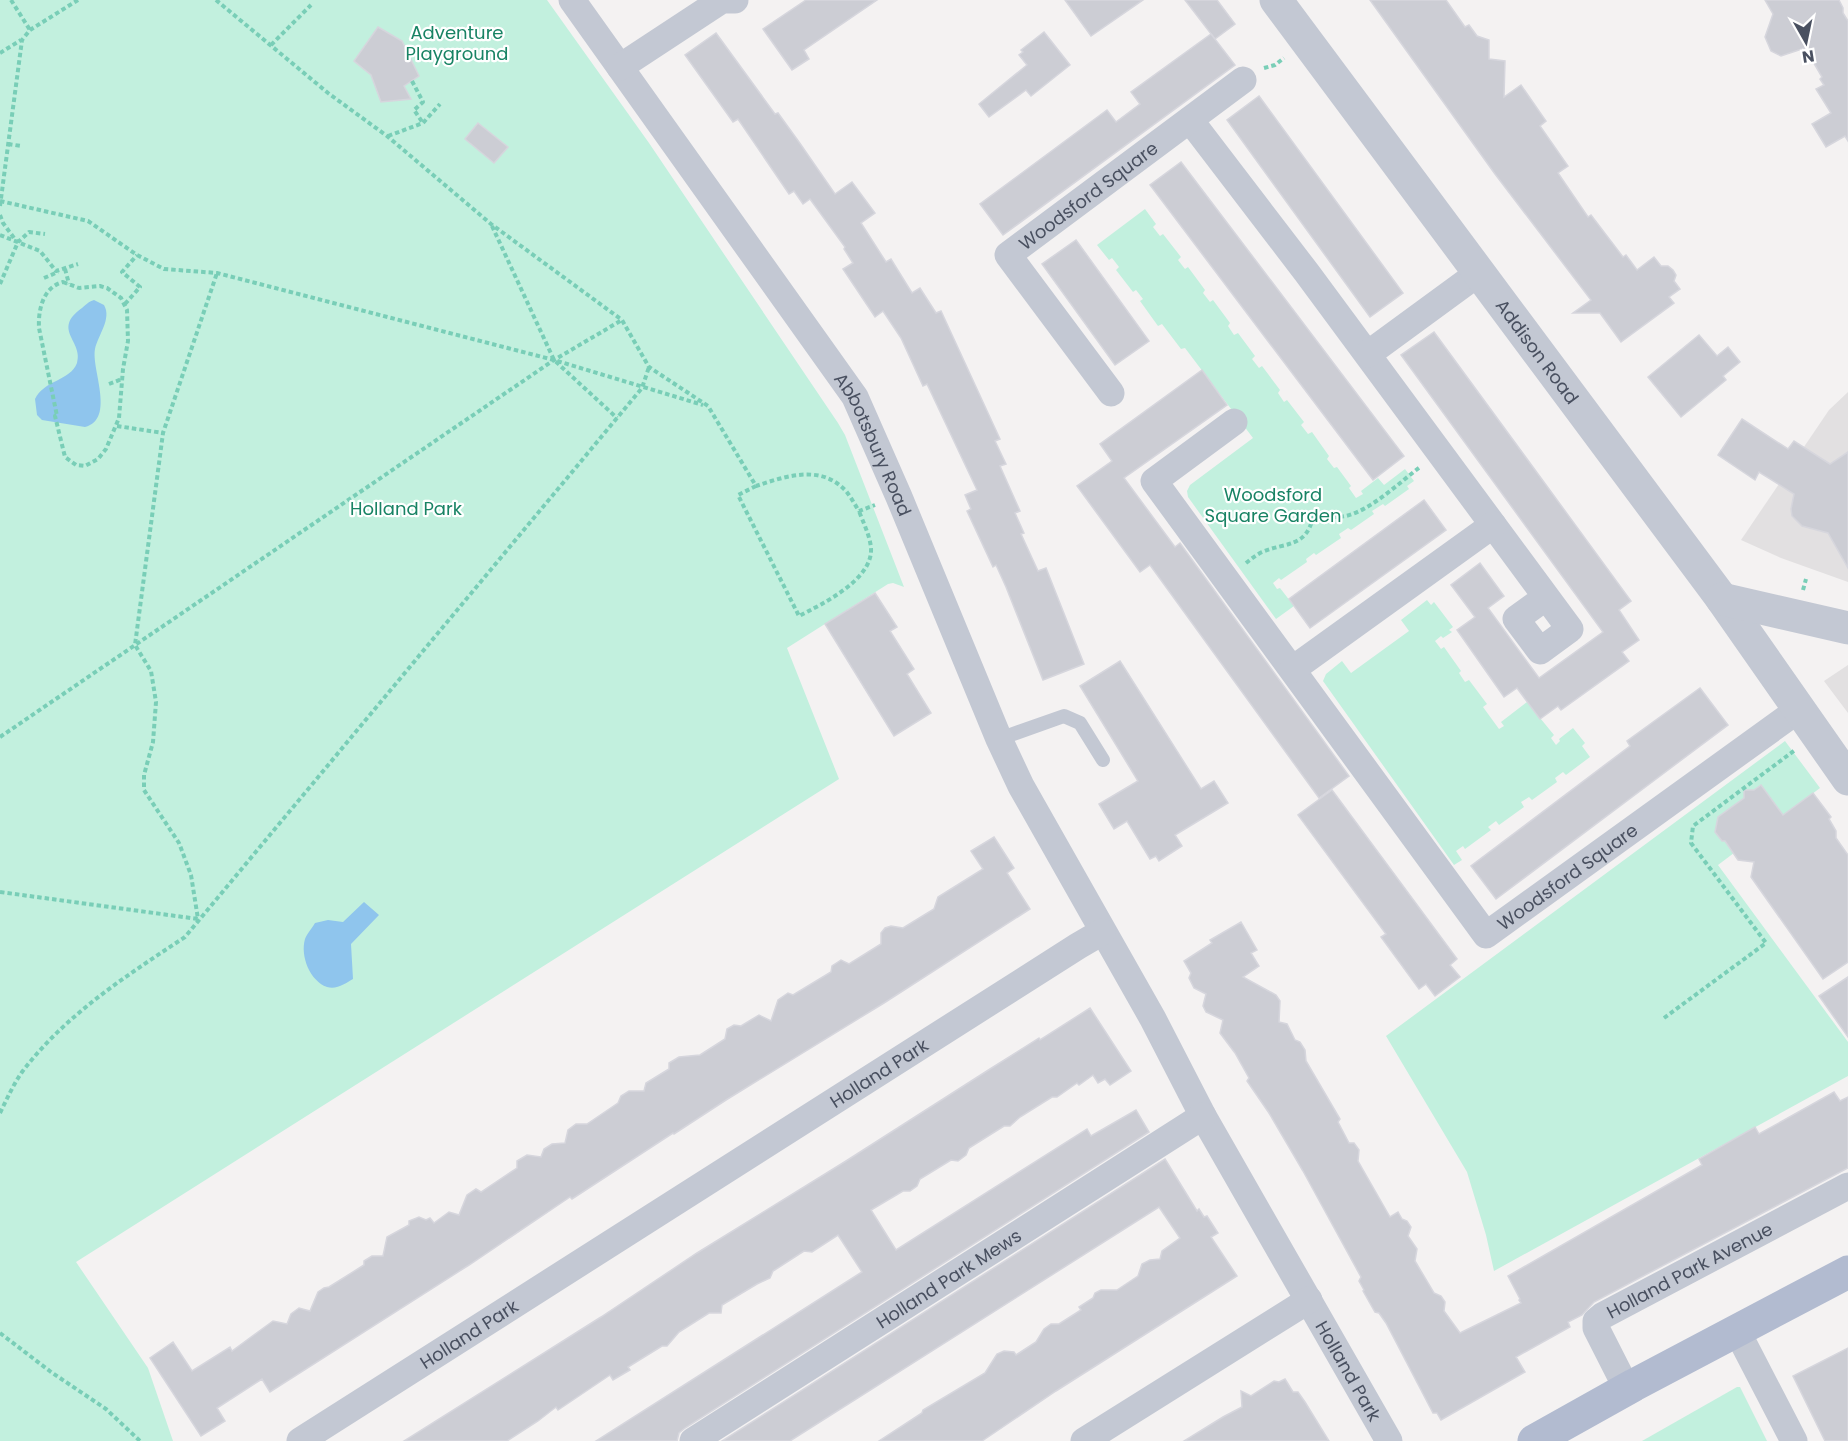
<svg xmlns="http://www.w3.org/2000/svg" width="1848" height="1441" font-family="Poppins,sans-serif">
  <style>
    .education { fill: #e2e0e1 }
    .green { fill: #c2f0de }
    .water { fill: #8fc5ed }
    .building { fill: #cccdd4; stroke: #d6d6dd; stroke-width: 1.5 }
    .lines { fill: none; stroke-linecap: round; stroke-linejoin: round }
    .path { stroke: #79ceb7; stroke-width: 4; stroke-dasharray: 4.5 3; stroke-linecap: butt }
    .service { stroke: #c3c8d3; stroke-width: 14 }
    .minor { stroke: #c3c8d3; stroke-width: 27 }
    .tertiary { stroke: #c3c8d3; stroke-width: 33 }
    .primary { stroke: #b2bbd0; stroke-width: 33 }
    .labels { text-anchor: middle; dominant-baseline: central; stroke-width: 4.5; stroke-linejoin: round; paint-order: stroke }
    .park-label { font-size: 18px; fill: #188364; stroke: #fff }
    .street-label { font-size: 18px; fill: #495060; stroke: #fff }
  </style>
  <rect width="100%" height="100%" fill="#f4f2f2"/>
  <g class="education">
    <polygon points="1848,392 1848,582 1781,558 1741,540 1829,410"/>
    <polygon points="1848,665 1848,713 1824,681"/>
  </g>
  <g class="green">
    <polygon points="0,0 547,0 649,143 838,423 845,435 904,587 893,583 888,584 787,648 839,779 76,1262 148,1368 173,1441 0,1441"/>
    <polygon points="1145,209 1156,224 1153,227 1160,236 1163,234 1181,257 1178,260 1185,269 1188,267 1205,290 1203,293 1210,302 1213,300 1230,323 1228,326 1234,335 1238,333 1255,356 1252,359 1259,368 1262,366 1280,390 1278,393 1284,402 1287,400 1304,422 1301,425 1308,434 1312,432 1329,456 1327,459 1334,468 1337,467 1351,486 1349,488 1356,498 1363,494 1361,491 1378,478 1384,485 1405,469 1414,481 1407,486 1409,489 1385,506 1383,504 1372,511 1374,514 1351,530 1348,528 1339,534 1341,538 1316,555 1314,553 1306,559 1307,562 1281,580 1279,578 1273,583 1277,589 1280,588 1294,606 1276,619 1188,497 1187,491 1190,485 1253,438 1185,348 1181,349 1162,324 1158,326 1140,301 1143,299 1136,290 1133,292 1116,270 1119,267 1112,258 1109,260 1097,245"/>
    <polygon points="1427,600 1431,605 1434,602 1453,627 1449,630 1452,632 1443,638 1441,636 1435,641 1441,649 1444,647 1461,671 1459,673 1465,682 1469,680 1487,704 1483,707 1499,729 1504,726 1501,722 1527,702 1554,735 1551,738 1556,745 1560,741 1559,739 1573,728 1585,743 1582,746 1590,757 1566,775 1563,772 1555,778 1557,782 1532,800 1529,797 1521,802 1524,807 1499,825 1496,821 1488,827 1491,830 1465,849 1463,846 1456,851 1462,860 1454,865 1323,681 1326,674 1342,661 1351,673 1409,631 1401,620"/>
    <polygon points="1785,741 1820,788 1718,865 1848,1042 1848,1076 1494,1271 1486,1235 1467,1172 1386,1036"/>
    <polygon points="1737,1387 1740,1387 1767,1441 1642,1441"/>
  </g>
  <g class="water">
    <path d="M94 300 104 305C112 319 98 335 95 349 91 369 116 419 85 427L42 420 37 415 35 399C44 380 70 381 77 363 84 341 51 330 82 308 87 304 88 302 94 300Z"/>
    <path d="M364 902 379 915 351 944 353 979C346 983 337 990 327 987 310 981 300 956 305 939 307 934 312 928 315 923L328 920 343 922Z"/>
  </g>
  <g class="building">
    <polygon points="806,0 877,0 804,50 809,59 792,70 763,29"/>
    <polygon points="1065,0 1143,0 1091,36"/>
    <polygon points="1185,0 1217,0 1235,24 1215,39"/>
    <polygon points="1370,0 1446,0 1465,27 1469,25 1477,36 1489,40 1489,59 1505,61 1504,97 1521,85 1546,121 1540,126 1568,166 1558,173 1588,217 1591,215 1623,257 1626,255 1637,270 1654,257 1661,266 1668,266 1673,270 1676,275 1674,281 1680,289 1669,297 1674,303 1621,342 1600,313 1573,313 1591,300 1495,174"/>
    <polygon points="1765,0 1839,0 1843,8 1843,13 1848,21 1848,141 1845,136 1826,147 1812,124 1831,113 1816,89 1824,85 1820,79 1822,77 1805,48 1781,56 1771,51 1765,37 1773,14"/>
    <polygon points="378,27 402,41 419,76 404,86 411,99 381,102 371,75 354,61"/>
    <polygon points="1044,32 1070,65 1031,96 1026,90 989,117 979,104 1027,65 1019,55 1023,52 1021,50"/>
    <polygon points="716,33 775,114 778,113 799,142 835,194 852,182 875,213 861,223 886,262 891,259 912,293 920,288 936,313 941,311 1000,439 995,441 1006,464 1000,466 1020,511 1015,513 1024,533 1021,534 1038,571 1046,568 1084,664 1043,680 1006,587 996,565 993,567 967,511 971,509 965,495 977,490 927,384 923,386 901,338 883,311 875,317 843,269 853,263 844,249 845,247 810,199 803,204 794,191 789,194 738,119 733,122 685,55"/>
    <polygon points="1211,34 1235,65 1003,235 980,204 1107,110 1116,122 1140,104 1131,92"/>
    <polygon points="1259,96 1403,293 1370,317 1227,120"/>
    <polygon points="478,123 508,147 494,163 465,139"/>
    <polygon points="1181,162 1404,456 1373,480 1150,185"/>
    <polygon points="1076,240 1149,341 1115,365 1042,264"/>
    <polygon points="1434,332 1631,601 1619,610 1639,640 1622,652 1629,661 1561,710 1558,706 1540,719 1517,688 1504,697 1457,630 1475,617 1451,585 1480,563 1504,596 1488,608 1539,678 1603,632 1401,355"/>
    <polygon points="1699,335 1717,356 1728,347 1740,362 1723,376 1726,380 1681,417 1648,377"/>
    <polygon points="1202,370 1227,405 1124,478 1175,547 1180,543 1349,776 1319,798 1150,565 1140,572 1077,486 1112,461 1100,444"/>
    <polygon points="1742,419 1788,449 1794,441 1830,464 1848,452 1848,568 1828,533 1802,526 1792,516 1791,509 1794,494 1759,472 1755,480 1718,455"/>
    <polygon points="1424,500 1446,530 1310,628 1289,599"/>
    <polygon points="875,593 897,627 890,631 914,669 907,674 931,713 894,736 825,624"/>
    <polygon points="1120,661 1201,789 1214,781 1228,803 1175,835 1182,846 1159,861 1156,856 1150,859 1127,821 1114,829 1099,804 1138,781 1080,686"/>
    <polygon points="1700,688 1728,725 1496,899 1471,866 1630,746 1627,741"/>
    <polygon points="1761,785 1783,815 1813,793 1831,817 1829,819 1836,831 1836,838 1848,855 1848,962 1823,979 1751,877 1754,862 1738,860 1725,841 1722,841 1715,832 1718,817 1744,798 1744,790 1754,790"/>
    <polygon points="1332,790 1457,959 1450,965 1460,977 1435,996 1426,984 1419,989 1381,937 1386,934 1298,815"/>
    <polygon points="994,837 1014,868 1007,873 1030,909 884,1003 726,1100 674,1134 673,1133 572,1199 570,1197 469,1265 270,1392 262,1379 217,1408 225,1421 201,1436 150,1358 173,1342 192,1371 230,1347 232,1351 273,1321 287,1324 291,1314 299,1308 310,1311 318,1292 324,1288 329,1287 364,1265 364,1261 372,1256 383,1256 387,1237 409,1225 409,1221 419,1217 426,1220 430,1218 434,1223 449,1212 459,1215 467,1195 476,1189 481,1192 517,1168 517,1161 527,1155 541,1157 544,1149 552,1144 565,1143 568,1130 576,1124 587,1124 618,1103 621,1096 629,1091 644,1091 646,1083 669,1069 669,1063 679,1057 700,1055 725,1039 727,1029 734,1025 741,1026 759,1015 771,1021 778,1000 788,993 793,995 831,972 832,966 841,960 849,964 881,944 881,933 885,928 891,926 903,928 934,909 938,897 983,869 971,851"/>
    <polygon points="1241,922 1257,950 1251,953 1259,966 1243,977 1276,995 1280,1001 1279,1022 1287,1024 1295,1040 1300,1042 1305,1050 1306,1061 1340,1119 1338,1122 1349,1143 1354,1143 1359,1150 1358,1161 1390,1217 1398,1212 1402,1219 1407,1221 1411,1227 1408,1236 1417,1249 1415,1261 1434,1293 1441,1296 1445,1302 1444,1311 1460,1333 1521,1303 1519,1300 1520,1299 1508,1276 1702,1165 1699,1159 1755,1127 1759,1134 1834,1092 1840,1101 1848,1097 1848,1168 1594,1302 1582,1315 1568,1322 1570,1327 1516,1357 1525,1372 1441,1420 1437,1413 1433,1413 1386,1323 1379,1313 1375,1312 1363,1291 1364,1290 1359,1281 1361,1277 1303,1171 1269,1113 1247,1081 1249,1078 1235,1053 1220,1033 1223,1020 1206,1012 1203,1006 1206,994 1194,988 1189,978 1191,973 1184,961 1212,943 1210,940"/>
    <polygon points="1848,977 1848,1037 1819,996"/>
    <polygon points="1090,1008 1131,1071 1110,1085 1105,1079 1098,1083 1093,1075 1079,1085 1077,1083 1057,1097 1052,1097 1020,1117 1010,1126 1004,1126 969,1148 966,1155 958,1161 951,1160 920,1179 917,1186 910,1191 903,1191 871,1210 896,1250 1087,1129 1091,1136 1136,1110 1149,1132 685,1428 679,1433 677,1441 596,1441 862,1272 838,1235 812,1252 804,1251 773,1271 770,1278 757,1284 722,1305 721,1313 709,1313 679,1332 667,1346 662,1346 628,1367 630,1370 613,1380 610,1375 558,1410 556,1407 538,1421 507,1441 404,1441 601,1317 697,1253 846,1161 990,1069 1039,1038 1040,1040"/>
    <polygon points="1165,1159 1197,1211 1199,1209 1204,1217 1207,1216 1218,1233 1211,1237 1237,1276 1056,1391 982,1441 879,1441 922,1413 923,1410 985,1373 997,1354 1004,1351 1014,1352 1016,1355 1036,1342 1044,1329 1051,1324 1059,1324 1081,1310 1079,1307 1093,1298 1095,1293 1101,1290 1117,1290 1138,1276 1142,1264 1150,1260 1160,1259 1162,1251 1180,1238 1159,1207 790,1441 722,1441"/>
    <polygon points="1848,1348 1848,1441 1825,1441 1793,1376"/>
    <polygon points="1285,1379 1293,1392 1298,1392 1305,1402 1329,1441 1184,1441 1223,1417 1242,1407 1241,1391 1251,1396 1274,1381 1279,1382"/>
  </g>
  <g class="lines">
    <g class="path">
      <polyline points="11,0 30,30"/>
      <path d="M216 0 328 93 387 136 491 224 622 320 649 367 708 406 756 486C786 476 821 464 846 491 851 497 855 505 859 511L875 505"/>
      <polyline points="271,45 311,5"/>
      <polyline points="0,53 21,40"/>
      <polyline points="1264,68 1275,65 1284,58"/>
      <polyline points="412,81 423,102 414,110 423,123"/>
      <polyline points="388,136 423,123 440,104"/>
      <polyline points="8,144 21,146"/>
      <polyline points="0,201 88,221 137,255 164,269 217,273 554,360 703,405"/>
      <polyline points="0,206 22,40 30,30 78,0"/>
      <polyline points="0,215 3,223 17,242"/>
      <polyline points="492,226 554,360 617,418"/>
      <polyline points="0,235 40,251 56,271 78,264"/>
      <polyline points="65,269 69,284"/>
      <polyline points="44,278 58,272"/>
      <path d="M63 282 79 288 100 286 107 288 121 298 127 310 128 341 123 369 119 418 106 449 98 459 85 466 76 465 65 457 55 416H57L39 328C38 310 43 287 63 282Z"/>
      <polyline points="0,284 18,242 29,232 45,234"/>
      <polyline points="125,304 140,287 122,272 137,255"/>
      <polyline points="109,384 122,379"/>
      <polyline points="117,426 163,433"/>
      <path d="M756 486 738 495 799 616C822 604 873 580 871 548 870 536 863 522 859 511"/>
      <path d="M1246 563C1251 559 1256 555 1262 552 1286 542 1306 548 1313 517 1324 517 1335 518 1346 516 1371 510 1399 483 1420 467"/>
      <polyline points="1803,590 1806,579"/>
      <polyline points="0,737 554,360 622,320"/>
      <polyline points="0,892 198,919 191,875 179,843 144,790 144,775 153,742 156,702 151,671 135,645 163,433 217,273"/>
      <polyline points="1664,1018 1766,943 1691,843 1693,826 1795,750"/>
      <path d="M0 1113C7 1099 13 1085 22 1072 65 1015 126 976 185 937L642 388 649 367"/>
      <polyline points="0,1333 51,1372 106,1409 140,1441"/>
    </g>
    <polyline class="service" points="999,739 1064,716 1080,723 1103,760"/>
    <g class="minor">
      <path id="s1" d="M572 0 855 397 899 497 999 739 1021 786 1153 1019 1203 1116 1389 1441"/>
      <polyline points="620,67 722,0 735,0"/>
      <polyline points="1190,120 1307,273 1570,629 1540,651 1516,619 1546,597"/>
      <polyline points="1368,354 1480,272"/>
      <path id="s2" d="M1111 393 1008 255 1243 80"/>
      <path id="s3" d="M1234 422 1154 481 1486 935 1798 710"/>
      <polyline points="1293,669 1493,525"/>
      <polyline points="1737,1331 1794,1441"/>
      <path id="s4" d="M1627 1389 1596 1328V1321L1602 1316 1848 1186"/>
      <path id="s5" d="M300 1441 1078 946 1102 932"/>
      <path id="s6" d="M693 1441 1203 1116"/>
      <polyline points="1084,1441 1309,1300"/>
    </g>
    <g class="tertiary">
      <path id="s7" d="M1276 0 1722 599 1848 779"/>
      <polyline points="1722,599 1848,628"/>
    </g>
    <polyline class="primary" points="1534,1441 1634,1385 1848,1272"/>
  </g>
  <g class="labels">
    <g class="park-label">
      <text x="457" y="32">Adventure<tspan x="457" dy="21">Playground</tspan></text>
      <text x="1273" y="494">Woodsford<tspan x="1273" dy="21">Square Garden</tspan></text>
      <text x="406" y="508">Holland Park</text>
    </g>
    <g class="street-label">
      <text stroke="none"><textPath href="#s2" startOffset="272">Woodsford Square</textPath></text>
      <text stroke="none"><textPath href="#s7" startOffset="438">Addison Road</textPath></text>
      <text stroke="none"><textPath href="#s1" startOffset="538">Abbotsbury Road</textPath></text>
      <text stroke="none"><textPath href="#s3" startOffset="762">Woodsford Square</textPath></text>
      <text stroke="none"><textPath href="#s5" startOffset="686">Holland Park</textPath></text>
      <text stroke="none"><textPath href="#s4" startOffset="182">Holland Park Avenue</textPath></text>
      <text stroke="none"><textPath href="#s6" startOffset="303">Holland Park Mews</textPath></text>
      <text stroke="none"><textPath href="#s5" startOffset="200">Holland Park</textPath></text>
      <text stroke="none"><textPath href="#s1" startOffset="1581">Holland Park</textPath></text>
    </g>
  </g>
  <g transform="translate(1806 42) rotate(171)" stroke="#ffffff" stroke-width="4.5" paint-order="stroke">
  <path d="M0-4.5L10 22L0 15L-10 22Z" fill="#495060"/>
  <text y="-9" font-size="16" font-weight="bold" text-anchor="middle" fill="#495060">N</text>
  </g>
</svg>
